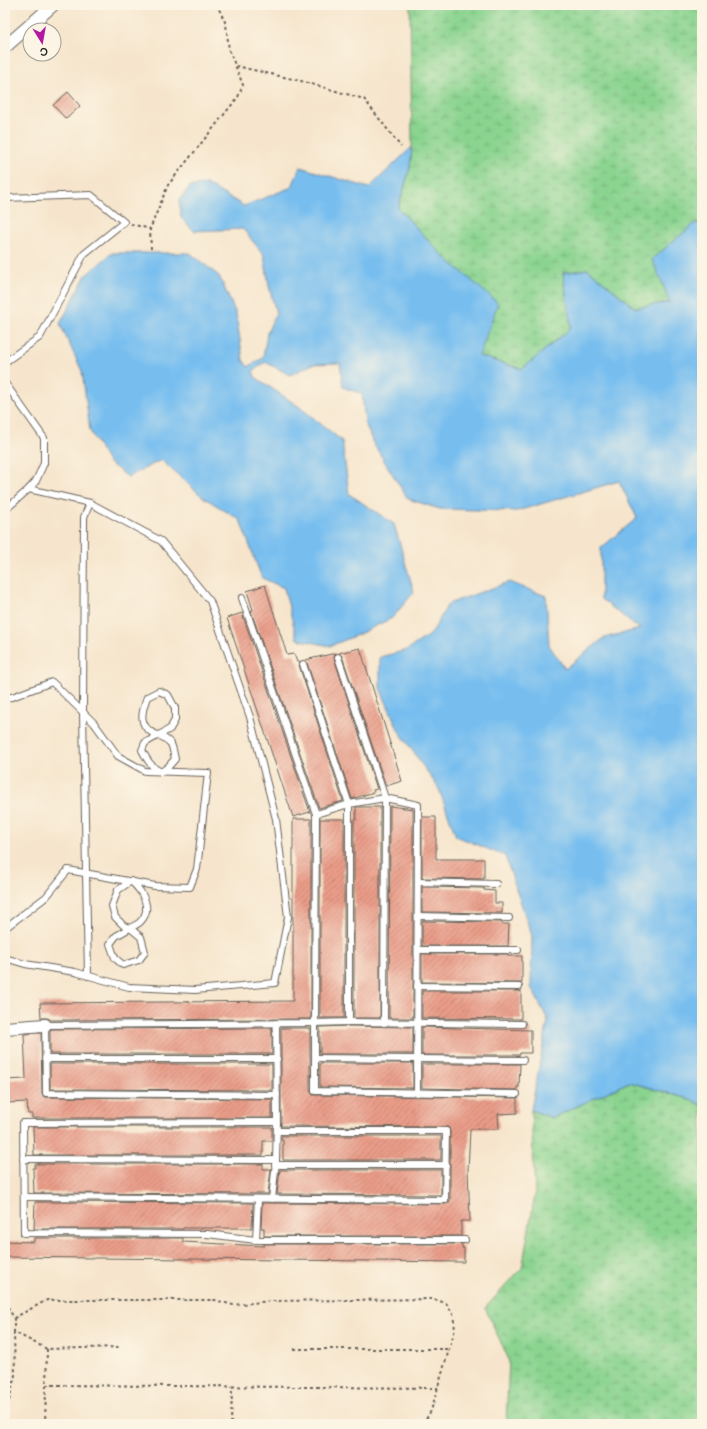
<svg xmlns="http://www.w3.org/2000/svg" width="707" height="1429" font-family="'Balsamiq Sans',sans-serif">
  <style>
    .wetland { fill: url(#wetland-marsh); stroke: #547856 }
    .water { fill: #77beef; stroke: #4a6d86 }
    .building { fill: url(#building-hatch) }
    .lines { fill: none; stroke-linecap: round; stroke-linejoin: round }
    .lane-casing { stroke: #68625a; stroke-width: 8 }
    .street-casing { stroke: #68625a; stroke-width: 14 }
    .path { stroke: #68625a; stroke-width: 2; stroke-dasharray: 3 3; stroke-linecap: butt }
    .lane { stroke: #fff; stroke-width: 6 }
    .street { stroke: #fff; stroke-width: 12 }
  </style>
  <defs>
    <pattern id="wetland-marsh" width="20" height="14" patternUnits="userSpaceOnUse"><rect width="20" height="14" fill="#8bd490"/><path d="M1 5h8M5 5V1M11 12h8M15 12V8" fill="none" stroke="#77b57c"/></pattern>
    <pattern id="building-hatch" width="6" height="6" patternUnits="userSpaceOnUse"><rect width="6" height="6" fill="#ea9d89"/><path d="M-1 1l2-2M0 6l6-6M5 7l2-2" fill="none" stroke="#bd7f6f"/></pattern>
  </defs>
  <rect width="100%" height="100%" fill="#fcf5e5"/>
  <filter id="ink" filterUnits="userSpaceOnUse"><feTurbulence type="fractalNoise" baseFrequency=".025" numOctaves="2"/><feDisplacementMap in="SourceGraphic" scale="8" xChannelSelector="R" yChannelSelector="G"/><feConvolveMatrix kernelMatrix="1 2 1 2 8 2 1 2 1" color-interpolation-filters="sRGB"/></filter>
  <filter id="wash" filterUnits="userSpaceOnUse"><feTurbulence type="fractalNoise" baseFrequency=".012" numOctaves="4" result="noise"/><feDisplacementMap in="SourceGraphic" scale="16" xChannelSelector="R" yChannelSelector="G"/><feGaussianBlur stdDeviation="0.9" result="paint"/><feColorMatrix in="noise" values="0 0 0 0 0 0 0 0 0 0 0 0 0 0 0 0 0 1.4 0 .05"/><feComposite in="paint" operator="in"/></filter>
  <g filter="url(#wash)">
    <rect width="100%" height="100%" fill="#f6e5cc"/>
    <g class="wetland">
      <polygon points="410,5 702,5 702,222 694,224 671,302 635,308 588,269 563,273 571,328 522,369 479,356 442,255 398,208 410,168 412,147"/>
      <polygon points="629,1082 693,1100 702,1106 702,1424 506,1424 509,1360 485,1308 522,1268 535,1194 531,1110 552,1118"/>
    </g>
    <polygon class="water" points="412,147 410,168 398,208 442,255 498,303 479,356 522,369 571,328 563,273 588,269 635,308 670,302 652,259 694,224 702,222 702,1106 693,1100 629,1082 552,1118 531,1110 548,1020 531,987 532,936 505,856 456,836 439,789 399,731 380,688 380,657 407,650 432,633 448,604 509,582 546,596 549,645 565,669 604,638 640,629 601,599 601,548 637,518 619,481 517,511 440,509 408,499 373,443 365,423 362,394 343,387 340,363 313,364 290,375 265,362 253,371 255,377 301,408 342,441 349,494 394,524 414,592 392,618 357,635 330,646 297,639 284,588 262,578 240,520 203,497 161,460 128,477 108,462 90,431 82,371 60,324 86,275 112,253 190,253 219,276 236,314 243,360 248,367 263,358 267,333 276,313 269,286 264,255 243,229 194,231 181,218 179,201 189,187 206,184 244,206 292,187 300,167 369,188"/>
    <g id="blocks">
      <g class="building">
        <polygon points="68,92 80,106 66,119 53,105"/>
        <polygon points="265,585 287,655 294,654 297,662 299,662 299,665 343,801 319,808 251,611 253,610 247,591"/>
        <polygon points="242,613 310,812 293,817 227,618"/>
        <polygon points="360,648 402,781 386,786 342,656 339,653"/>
        <polygon points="336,653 334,658 377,789 373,790 374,792 352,799 307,663 305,660"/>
        <polygon points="390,806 413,809 413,1018 389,1018"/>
        <polygon points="356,807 380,807 380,1018 354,1018 354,820 356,820"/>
        <polygon points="422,817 436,817 436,859 484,859 484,879 422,878"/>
        <polygon points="293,819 311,819 311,1019 51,1020 48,1018 41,1018 40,1003 293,1001"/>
        <rect x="320" y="819" width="24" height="199"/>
        <polygon points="422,887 484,888 484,890 495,891 495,903 502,903 502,913 422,912"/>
        <polygon points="422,921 502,922 502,924 509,924 508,946 422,946"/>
        <polygon points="422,954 508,954 508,956 522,956 522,983 422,982"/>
        <polygon points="422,991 521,991 521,1019 422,1018"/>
        <polygon points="349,1026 413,1027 413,1054 320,1054 320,1027"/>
        <polygon points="422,1027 531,1030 531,1053 520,1053 520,1055 422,1055"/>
        <polygon points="272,1028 272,1054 50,1054 50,1031 51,1029"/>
        <polygon points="281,1028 310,1028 310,1091 313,1095 517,1098 517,1113 498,1114 499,1129 470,1129 468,1170 470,1221 461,1221 461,1236 264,1236 264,1228 261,1228 262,1203 445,1204 449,1203 450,1200 450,1131 448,1127 281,1126"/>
        <polygon points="41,1033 42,1093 44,1097 272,1099 272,1118 32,1118 32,1114 28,1114 27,1102 5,1103 5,1080 26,1079 24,1034"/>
        <polygon points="320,1063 413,1063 413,1088 320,1087"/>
        <polygon points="50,1064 272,1064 272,1090 50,1089"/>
        <polygon points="422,1064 520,1064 519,1087 517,1087 517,1090 422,1088"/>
        <polygon points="33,1127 272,1127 272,1141 263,1141 263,1155 34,1155"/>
        <polygon points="281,1136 441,1136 441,1160 283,1160 283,1140 281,1140"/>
        <polygon points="35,1164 263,1164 263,1169 271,1169 268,1194 34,1193 33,1168 35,1168"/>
        <polygon points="280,1170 441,1170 441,1195 277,1194"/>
        <polygon points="35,1202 253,1203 252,1228 183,1228 183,1229 34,1229"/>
        <polygon points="34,1238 183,1238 183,1242 264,1246 264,1244 462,1244 462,1248 464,1248 464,1262 5,1257 5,1241 34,1242"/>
      </g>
    </g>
  </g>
  <g filter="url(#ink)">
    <use href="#blocks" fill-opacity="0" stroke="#68625a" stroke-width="1"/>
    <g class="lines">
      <defs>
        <g id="lane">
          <polyline points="5,198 91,195 124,222 84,254 40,337 5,362"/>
          <polyline points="5,383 44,438 44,463 36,481 29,489 5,510"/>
          <polyline points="242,598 316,814 315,1023 45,1025 46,1093 277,1095"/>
          <polyline points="338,657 385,798 349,804 349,1022 315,1023 315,1091 517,1094"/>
          <polyline points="303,664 349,804 316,814"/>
          <polyline points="5,698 12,697 52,682 94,723 118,756 145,771 208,773 197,869 190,887 155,886 68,870 46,897 5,928"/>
          <path d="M159 735 170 729 175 720V708L168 695 159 691 147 697C142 711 137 726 155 734 160 735 168 740 171 744 173 748 174 755 175 759L168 767 161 772C151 767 147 760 142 750L145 743 159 735"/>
          <polyline points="418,882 496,884"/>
          <polyline points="418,916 509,918"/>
          <path d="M130 928C133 926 139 924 141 921 153 908 142 891 131 881L118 890 112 906 115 917 124 926 130 928 141 937 145 952 139 960 123 965 115 958 110 944 116 936 130 928"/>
          <polyline points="418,950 518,950"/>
          <polyline points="5,958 25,964 75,972 129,987 195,990 275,983 288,917 276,819 250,717 210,601 161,541 90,503 29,489"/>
          <polyline points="88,976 83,713 84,517 90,503"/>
          <polyline points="417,986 519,987"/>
          <polyline points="349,1022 522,1024"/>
          <polyline points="276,1023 277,1122 23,1123 24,1233 207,1234 256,1240 465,1240"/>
          <polyline points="384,1023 385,798 418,805 417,1093"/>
          <polyline points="315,1058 523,1060"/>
          <polyline points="45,1059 277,1059"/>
          <polyline points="23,1159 276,1160 277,1122"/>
          <polyline points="275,1165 446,1165"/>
          <polyline points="24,1197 445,1200 446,1131 277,1131"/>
          <polyline points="272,1199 276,1161"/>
          <polyline points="256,1240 258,1199"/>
        </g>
        <g id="street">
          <polyline points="5,47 53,5"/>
          <polyline points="5,1028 45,1025"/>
        </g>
      </defs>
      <use href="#lane" class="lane-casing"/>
      <use href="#street" class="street-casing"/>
      <g class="path">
        <polyline points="236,66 301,81 364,99 401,147"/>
        <polyline points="131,224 150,229"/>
        <polyline points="151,249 150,229 168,185 238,97 243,85 229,50 226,24 217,5"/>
        <polyline points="5,1302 14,1318 14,1332 47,1349 120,1347"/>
        <polyline points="14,1318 47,1300 215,1300 233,1305 271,1301 433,1299 446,1303 453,1314 455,1329 431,1411 423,1424"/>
        <polyline points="294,1349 450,1349"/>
        <polyline points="46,1385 438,1388"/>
        <polyline points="5,1418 15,1375 14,1332"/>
        <polyline points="45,1424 47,1349"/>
        <polyline points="231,1424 232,1387"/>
      </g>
      <use href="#lane" class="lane"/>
      <use href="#street" class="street"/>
    </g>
  </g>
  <rect width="707" height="1429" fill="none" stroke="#fcf5e5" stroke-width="20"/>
  <g transform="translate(42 42) rotate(169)"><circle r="19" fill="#fcf5e5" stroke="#a29e95"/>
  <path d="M0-3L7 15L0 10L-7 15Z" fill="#b5179e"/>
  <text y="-6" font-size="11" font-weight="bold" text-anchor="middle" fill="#1c1c1c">С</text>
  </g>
</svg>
